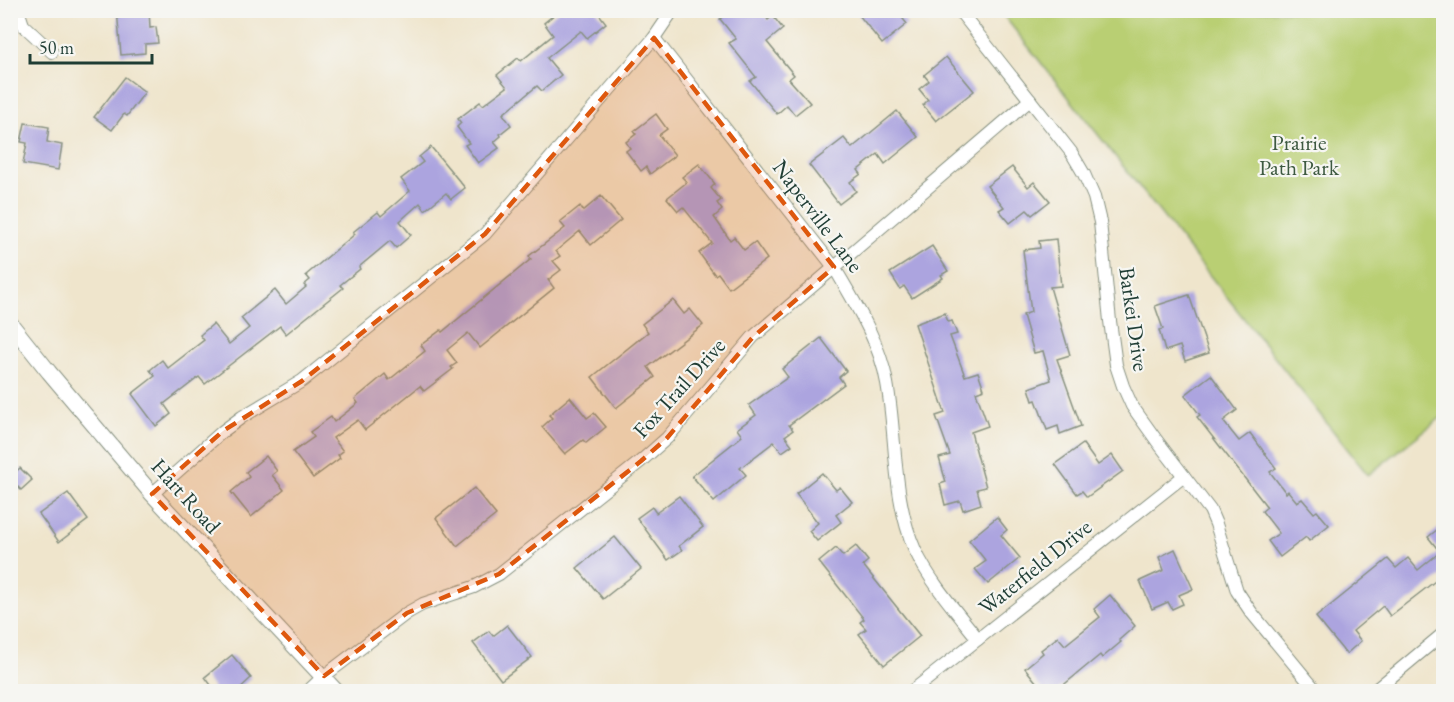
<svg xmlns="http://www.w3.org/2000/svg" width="1454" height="702" font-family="'EB Garamond',serif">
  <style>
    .green { fill: #b9cf73; stroke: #6c8654; stroke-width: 1.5 }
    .building { fill: #aca4df }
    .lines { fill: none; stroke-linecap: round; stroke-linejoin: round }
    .minor-casing { stroke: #879180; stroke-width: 14 }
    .tertiary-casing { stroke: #879180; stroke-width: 17 }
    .minor { stroke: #fff; stroke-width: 12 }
    .tertiary { stroke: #fff; stroke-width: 15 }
    .marked { fill: #de580e; fill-opacity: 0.2; stroke: #de580e; stroke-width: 4.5; stroke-dasharray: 12 8; stroke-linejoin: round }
    .labels { text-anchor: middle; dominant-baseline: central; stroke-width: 4.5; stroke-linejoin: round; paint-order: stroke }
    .park-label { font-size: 22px; fill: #3e5a41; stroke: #f6f6f2 }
    .street-label { font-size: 22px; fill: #1f3d34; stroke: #f6f6f2 }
  </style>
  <rect width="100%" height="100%" fill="#f6f6f2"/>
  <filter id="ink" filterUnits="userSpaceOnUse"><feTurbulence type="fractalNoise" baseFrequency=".0167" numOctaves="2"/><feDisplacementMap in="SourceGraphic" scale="12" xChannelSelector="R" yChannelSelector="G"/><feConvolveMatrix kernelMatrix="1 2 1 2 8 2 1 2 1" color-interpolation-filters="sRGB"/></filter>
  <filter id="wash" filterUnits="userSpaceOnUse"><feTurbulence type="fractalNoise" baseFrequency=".008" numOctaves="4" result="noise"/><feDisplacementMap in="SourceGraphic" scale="24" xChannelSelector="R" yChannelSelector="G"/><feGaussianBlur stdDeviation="1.35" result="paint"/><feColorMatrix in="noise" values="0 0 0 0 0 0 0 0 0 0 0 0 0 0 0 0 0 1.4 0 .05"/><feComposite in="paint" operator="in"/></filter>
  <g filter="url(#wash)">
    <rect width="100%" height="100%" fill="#efe5cc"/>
    <polygon class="green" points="1000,11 1443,11 1443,416 1368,475"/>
    <g id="blocks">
      <g class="building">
        <polygon points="117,10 149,10 150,28 156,27 158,43 145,44 145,53 121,55"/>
        <polygon points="560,10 596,10 606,23 587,38 581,31 547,58 561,75 542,91 537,86 503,114 511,125 500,134 501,136 494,142 499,148 478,163 465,145 469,143 457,127 461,123 458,119 480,102 483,105 507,87 497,75 518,58 521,61 553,35 544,23"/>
        <polygon points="730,10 761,10 768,20 773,16 783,29 767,42 794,75 789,79 810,103 795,115 787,105 777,114 750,81 756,77 729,43 736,39 720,19"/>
        <polygon points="855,10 896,10 907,24 882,44"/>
        <polygon points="946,57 974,91 936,121 923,105 928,100 919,89 929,81 924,75"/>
        <polygon points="125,77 145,92 127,116 124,114 112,130 94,117"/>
        <polygon points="897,111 918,137 885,164 878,154 858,170 861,174 850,182 856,191 839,204 809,165 844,138 852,148"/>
        <polygon points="656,114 667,129 659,135 675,155 650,174 646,167 641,171 626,151 630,148 626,142 636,134 634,131"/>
        <polygon points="25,123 49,127 47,142 62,145 58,170 23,164 27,143 21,142"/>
        <polygon points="431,147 465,188 451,199 446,193 425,210 420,203 400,221 411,235 396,248 390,241 359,267 360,269 340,285 343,288 286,334 280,326 205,384 199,377 164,404 171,414 156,426 132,394 155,376 150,370 162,360 168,368 204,340 200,335 213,324 229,344 249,328 241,318 275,290 286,304 306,287 304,285 310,280 306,275 355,234 353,232 378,212 381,216 410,191 401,179 423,162 419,157"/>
        <polygon points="699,164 715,184 711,188 721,200 717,203 722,210 714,217 730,240 734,237 744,250 755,242 767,259 729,288 718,273 715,275 699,253 712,243 683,207 678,211 667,198 687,182 682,177"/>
        <polygon points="1012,167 1028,187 1034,182 1050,201 1032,215 1027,210 1010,223 999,210 1004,207 987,186"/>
        <polygon points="601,196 621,220 591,245 580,231 556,251 560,256 553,261 561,270 548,280 554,288 480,348 468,333 447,350 457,363 451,367 453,369 424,391 420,386 365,430 358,420 333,438 343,451 338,455 340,458 313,478 293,452 314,437 310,432 331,417 334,422 358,403 355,399 385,374 389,380 425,351 421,345 441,330 442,332 531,259 529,256 565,228 560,222 580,206 583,211"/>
        <polygon points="1056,239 1061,286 1050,287 1070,355 1057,359 1081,426 1060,434 1058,426 1047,430 1036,400 1033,401 1029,388 1051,380 1043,351 1034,353 1023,315 1031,312 1023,250 1040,248 1039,241"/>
        <polygon points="932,246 948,271 941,275 943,278 912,298 904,286 900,289 890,273"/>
        <polygon points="1189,295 1209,353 1185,361 1180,346 1165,351 1159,330 1163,329 1155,306"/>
        <polygon points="673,300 684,314 690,309 703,325 648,367 655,377 616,408 592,377 648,332 642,324"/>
        <polygon points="945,313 948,322 952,321 957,334 950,336 965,376 978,372 984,389 976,392 988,426 971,432 986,487 977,489 981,504 963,510 960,501 945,505 940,484 946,482 939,458 950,455 936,416 945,413 915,324"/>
        <polygon points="821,338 846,371 839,377 844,384 789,425 793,430 785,436 792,445 782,452 774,442 740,468 746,475 714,502 692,476 742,436 737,429 756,415 749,405 788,377 782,369"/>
        <polygon points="1211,375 1237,410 1223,421 1239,441 1250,433 1276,468 1270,472 1286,493 1288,491 1297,502 1302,499 1314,513 1317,511 1329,525 1309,541 1306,537 1280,557 1268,541 1279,533 1262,511 1267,507 1197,417 1200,415 1185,395"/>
        <polygon points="570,397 587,418 594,413 606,427 586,443 583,440 565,454 542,427 552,418 549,415"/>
        <polygon points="1083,444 1098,465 1112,455 1123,471 1087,497 1082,491 1077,494 1055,464"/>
        <polygon points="266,456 277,471 272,475 284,490 251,517 231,492 249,477 246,472"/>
        <polygon points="20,468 32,480 21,490 10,479 10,477"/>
        <polygon points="822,473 836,490 840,487 852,502 836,515 841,522 817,541 809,531 818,523 796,494"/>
        <polygon points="474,488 496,515 457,546 436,518"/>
        <polygon points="68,493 88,520 59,542 39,514"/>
        <polygon points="679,496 703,527 679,546 682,550 668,560 637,518 652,507 656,513"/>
        <polygon points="997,517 1007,530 1001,535 1020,558 988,584 975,569 986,561 969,540"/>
        <polygon points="1443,525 1443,575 1390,616 1383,606 1353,631 1361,641 1346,654 1316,617 1388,559 1396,568 1408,558 1418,570 1440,552 1428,537"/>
        <polygon points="615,537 641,569 603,599 577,568"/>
        <polygon points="856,546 868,561 863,565 920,636 884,665 859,634 866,629 860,622 864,619 819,562 836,548 843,556"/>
        <polygon points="1175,549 1193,589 1179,595 1183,604 1172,609 1168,602 1152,609 1140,581 1164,570 1159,557"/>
        <polygon points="1110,595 1135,626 1119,640 1121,642 1102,658 1100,655 1055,692 1044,692 1025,668 1043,653 1041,650 1058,637 1065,645 1100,617 1094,609"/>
        <polygon points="507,625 532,657 501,680 473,643 489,631 493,636"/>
        <polygon points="232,655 251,678 236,692 216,692 205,677"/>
      </g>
    </g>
  </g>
  <g filter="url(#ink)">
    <use href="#blocks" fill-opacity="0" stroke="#879180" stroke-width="1.5"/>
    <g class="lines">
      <defs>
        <g id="minor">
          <polyline points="18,10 23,25 52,52"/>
          <polyline points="959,10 1071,152 1084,174 1094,197 1100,222 1110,321 1116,365 1123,386 1132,406 1157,441 1210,510 1216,524 1237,591 1251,612 1317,692"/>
          <path d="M654 38 834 267C855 303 880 342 887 383 897 438 892 498 915 550 930 582 956 611 978 639"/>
          <polyline points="152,494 223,431 242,417 302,381 485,234 654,38 673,10"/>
          <polyline points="307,692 324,676 407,613 423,604 474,587 499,574 641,461 667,438 753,337 1030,100"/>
          <polyline points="911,692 1184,476"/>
          <polyline points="1373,692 1444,633"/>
        </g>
        <polyline id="tertiary" points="10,323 49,372 152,494 337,692"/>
      </defs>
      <use href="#minor" class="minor-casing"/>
      <use href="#tertiary" class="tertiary-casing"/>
      <use href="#minor" class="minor"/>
      <use href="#tertiary" class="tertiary"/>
    </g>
  </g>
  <path class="marked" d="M654 38 834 267 753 337 667 438 641 461 499 574 407 613 324 676 152 494 223 431 302 381 485 234Z"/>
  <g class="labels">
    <g class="park-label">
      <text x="1299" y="142">Prairie<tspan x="1299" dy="25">Path Park</tspan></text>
    </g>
    <g class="street-label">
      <text transform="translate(818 216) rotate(53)">Naperville Lane</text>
      <text transform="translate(1134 319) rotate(82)">Barkei Drive</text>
      <text transform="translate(679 388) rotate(-48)">Fox Trail Drive</text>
      <text transform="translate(186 496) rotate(48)">Hart Road</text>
      <text transform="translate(1035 567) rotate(-39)">Waterfield Drive</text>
    </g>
  </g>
  <rect width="1454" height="702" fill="none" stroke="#f6f6f2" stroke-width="36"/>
  <path d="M30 54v9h122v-9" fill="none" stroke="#1f3d34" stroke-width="3"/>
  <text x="39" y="54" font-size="18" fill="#1f3d34" stroke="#f6f6f2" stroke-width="4.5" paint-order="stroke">50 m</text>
</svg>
